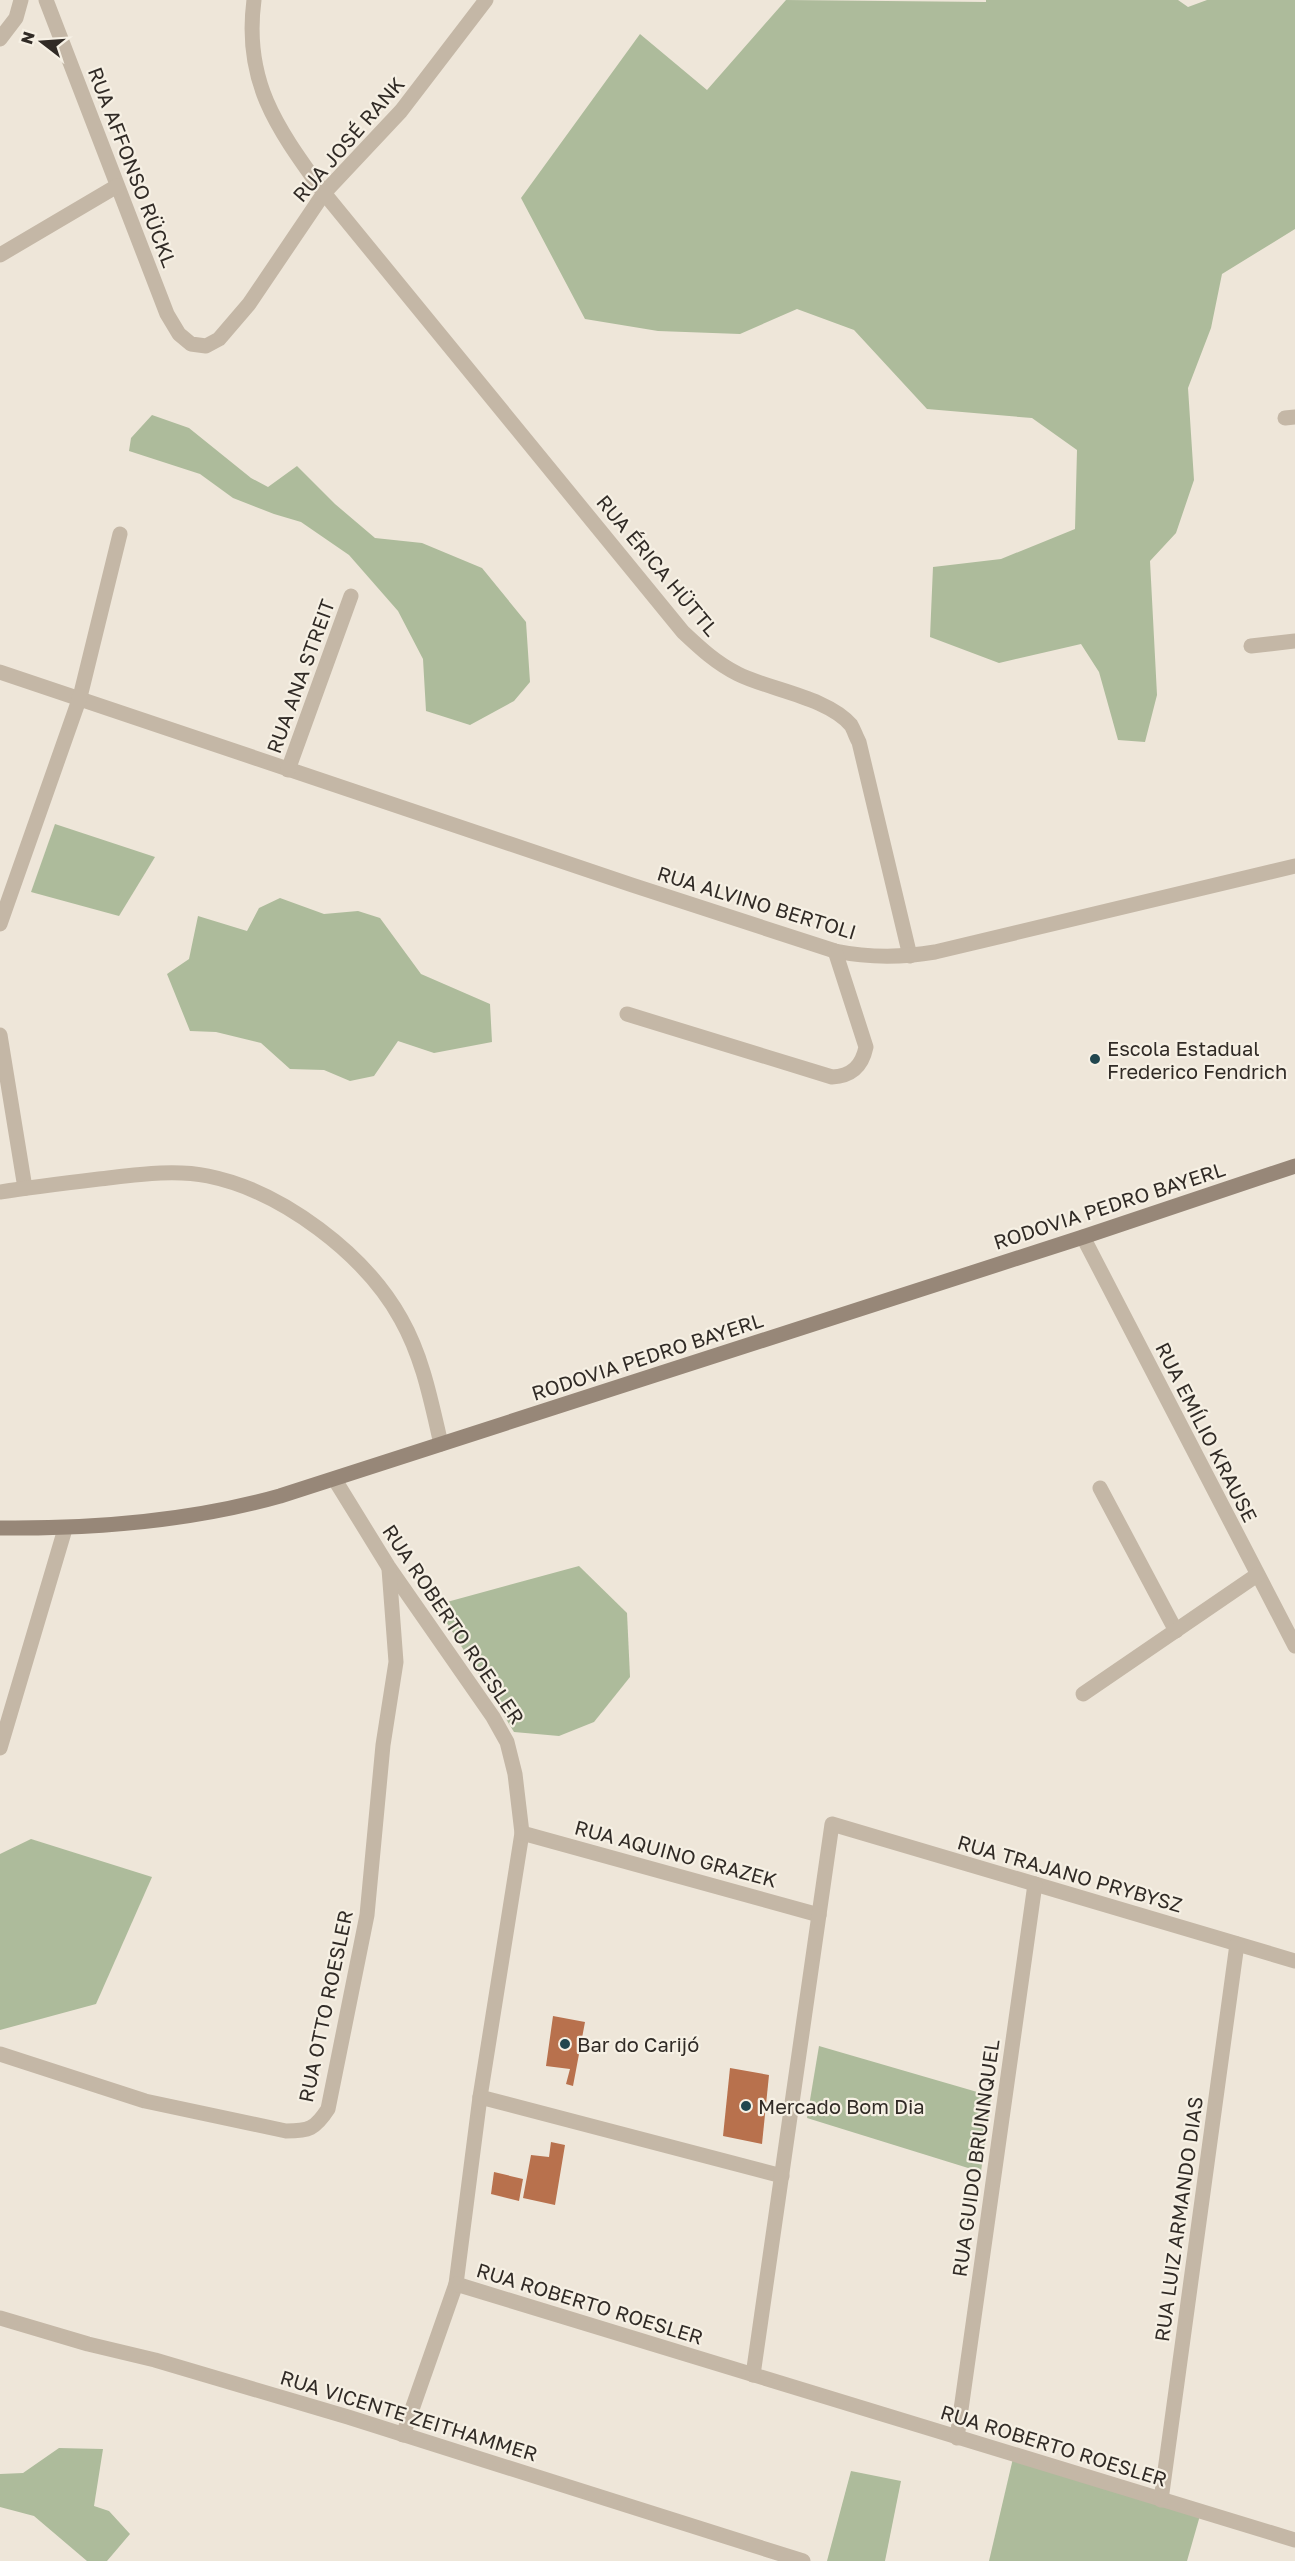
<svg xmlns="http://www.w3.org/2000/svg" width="1295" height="2561" font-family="'Golos Text',sans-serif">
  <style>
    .green { fill: #adbb9b }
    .building { fill: #b8714d }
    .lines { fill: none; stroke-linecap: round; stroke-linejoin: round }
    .minor { stroke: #c4b7a6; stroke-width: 15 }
    .secondary { stroke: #978778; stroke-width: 15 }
    .poi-dot { fill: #21464e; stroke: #f6f0e4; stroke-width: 2 }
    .labels { text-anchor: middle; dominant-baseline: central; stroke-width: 4.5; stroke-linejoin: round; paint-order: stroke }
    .street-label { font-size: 20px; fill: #312b26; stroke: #f6f0e4 }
    .poi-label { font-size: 20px; fill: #312b26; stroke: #f6f0e4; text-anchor: start }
  </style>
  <rect width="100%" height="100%" fill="#eee6d9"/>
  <g class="green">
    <polygon points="786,0 986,2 986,0 1178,0 1188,7 1207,0 1295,0 1295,229 1222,274 1211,328 1188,388 1194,480 1176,533 1150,561 1157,695 1145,742 1118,740 1099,672 1081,644 999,663 930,637 933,567 1001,559 1075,529 1077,450 1032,418 927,409 854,330 797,309 740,334 658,331 585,319 521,198 640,34 707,90"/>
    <polygon points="152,415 189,428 251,478 268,487 297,466 335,504 375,538 422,543 482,568 526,622 530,682 514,701 470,725 426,711 423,659 398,611 349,555 301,522 274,514 233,498 200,474 129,451 131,438"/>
    <polygon points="55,824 155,857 119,916 31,892"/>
    <polygon points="280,898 324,914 358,911 380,918 421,974 490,1004 492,1042 434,1053 398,1041 374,1076 350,1081 324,1070 290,1069 261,1043 216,1032 190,1031 167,974 189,959 198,916 247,931 259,908"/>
    <polygon points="579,1566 627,1613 630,1677 594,1722 559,1736 514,1732 436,1605"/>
    <polygon points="31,1839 152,1877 96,2004 0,2030 0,1854"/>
    <polygon points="819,2046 991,2096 981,2172 807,2118"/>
    <polygon points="59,2448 103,2449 94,2506 109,2511 130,2534 107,2561 87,2561 34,2516 0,2507 0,2474 23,2473"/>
    <polygon points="1014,2454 1201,2512 1187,2561 989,2561"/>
    <polygon points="851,2471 901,2481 885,2561 827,2561"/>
  </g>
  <g class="building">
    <polygon points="553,2016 585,2022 573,2086 566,2084 570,2069 546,2066"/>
    <polygon points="730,2068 769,2075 762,2144 723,2136"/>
    <polygon points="551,2142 565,2145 555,2205 523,2198 531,2155 549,2157"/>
    <polygon points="494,2172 523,2179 519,2201 491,2194"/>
  </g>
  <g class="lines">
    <g class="minor">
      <polyline points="46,0 167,314 179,334 191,344 206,346 219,339 249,304 324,193 401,111 486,0"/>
      <path d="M254 0C243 83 278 129 324 193L683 632C700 648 716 663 738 674 770 690 827 697 851 725 854 730 856 737 859 742L910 956"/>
      <polyline points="0,39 16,18 21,0"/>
      <polyline points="0,255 117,186"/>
      <polyline points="1285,418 1295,417"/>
      <polyline points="1251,646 1295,641"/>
      <path d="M0 672 632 885 835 951C870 958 900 958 935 952L1295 866"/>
      <polyline points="288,770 351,596"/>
      <polyline points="0,924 80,697 120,534"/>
      <path d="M627 1014 832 1077C852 1076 862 1066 866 1047L835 951"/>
      <polyline points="0,1035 25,1188"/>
      <path d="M0 1192C33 1187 66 1183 99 1179 135 1175 173 1169 208 1176 282 1191 365 1254 401 1319 423 1358 431 1401 441 1444"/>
      <polyline points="1083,1237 1295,1646"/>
      <polyline points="335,1480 388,1566 493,1717 507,1742 515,1774 522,1833 480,2097 456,2284 403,2435"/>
      <polyline points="1100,1488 1176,1631"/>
      <polyline points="1083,1694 1257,1575"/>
      <polyline points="0,1748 65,1529"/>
      <polyline points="522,1833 819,1915"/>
      <path d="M0 2054 145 2101 286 2131C309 2131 315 2129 328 2109L367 1915 383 1745 396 1662 389 1569"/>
      <polyline points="480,2097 782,2176"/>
      <polyline points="456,2284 1295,2540"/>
      <polyline points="0,2318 88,2344 155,2360 348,2417 803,2561"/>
      <polyline points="753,2375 832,1824 1295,1961"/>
      <polyline points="957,2438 1035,1884"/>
      <polyline points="1161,2500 1237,1944"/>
    </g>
    <path class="secondary" d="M0 1528C94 1529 188 1522 280 1496L1083 1237 1295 1166"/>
  </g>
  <g class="poi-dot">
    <circle cx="1095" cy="1059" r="6"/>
    <circle cx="565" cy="2044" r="6"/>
    <circle cx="746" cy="2106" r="6"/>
  </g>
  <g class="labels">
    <g class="street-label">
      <text transform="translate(348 139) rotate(-49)">RUA JOSÉ RANK</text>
      <text transform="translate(133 167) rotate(69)">RUA AFFONSO RÜCKL</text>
      <text transform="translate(658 565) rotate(50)">RUA ÉRICA HÜTTL</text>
      <text transform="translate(300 676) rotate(-70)">RUA ANA STREIT</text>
      <text transform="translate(757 902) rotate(17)">RUA ALVINO BERTOLI</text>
      <text transform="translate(1109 1205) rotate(-18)">RODOVIA PEDRO BAYERL</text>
      <text transform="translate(647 1356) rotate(-18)">RODOVIA PEDRO BAYERL</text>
      <text transform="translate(1207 1432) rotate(63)">RUA EMÍLIO KRAUSE</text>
      <text transform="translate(454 1624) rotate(56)">RUA ROBERTO ROESLER</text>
      <text transform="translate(676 1853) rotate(15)">RUA AQUINO GRAZEK</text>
      <text transform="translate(1070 1873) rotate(16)">RUA TRAJANO PRYBYSZ</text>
      <text transform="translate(325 2006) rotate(-78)">RUA OTTO ROESLER</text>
      <text transform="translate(975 2158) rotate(-82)">RUA GUIDO BRUNNQUEL</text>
      <text transform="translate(1178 2219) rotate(-82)">RUA LUIZ ARMANDO DIAS</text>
      <text transform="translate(590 2303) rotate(17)">RUA ROBERTO ROESLER</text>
      <text transform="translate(409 2415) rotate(17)">RUA VICENTE ZEITHAMMER</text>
      <text transform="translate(1054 2445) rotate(17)">RUA ROBERTO ROESLER</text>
    </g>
    <g class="poi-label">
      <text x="1107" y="1048">Escola Estadual<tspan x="1107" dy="23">Frederico Fendrich</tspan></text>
      <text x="577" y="2044">Bar do Carijó</text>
      <text x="758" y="2106">Mercado Bom Dia</text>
    </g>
  </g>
  <g transform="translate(42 42) rotate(287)" stroke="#f6f0e4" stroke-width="4.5" paint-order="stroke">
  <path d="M0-4.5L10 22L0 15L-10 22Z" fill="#312b26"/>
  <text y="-9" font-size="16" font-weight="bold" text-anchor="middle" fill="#312b26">N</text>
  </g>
</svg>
